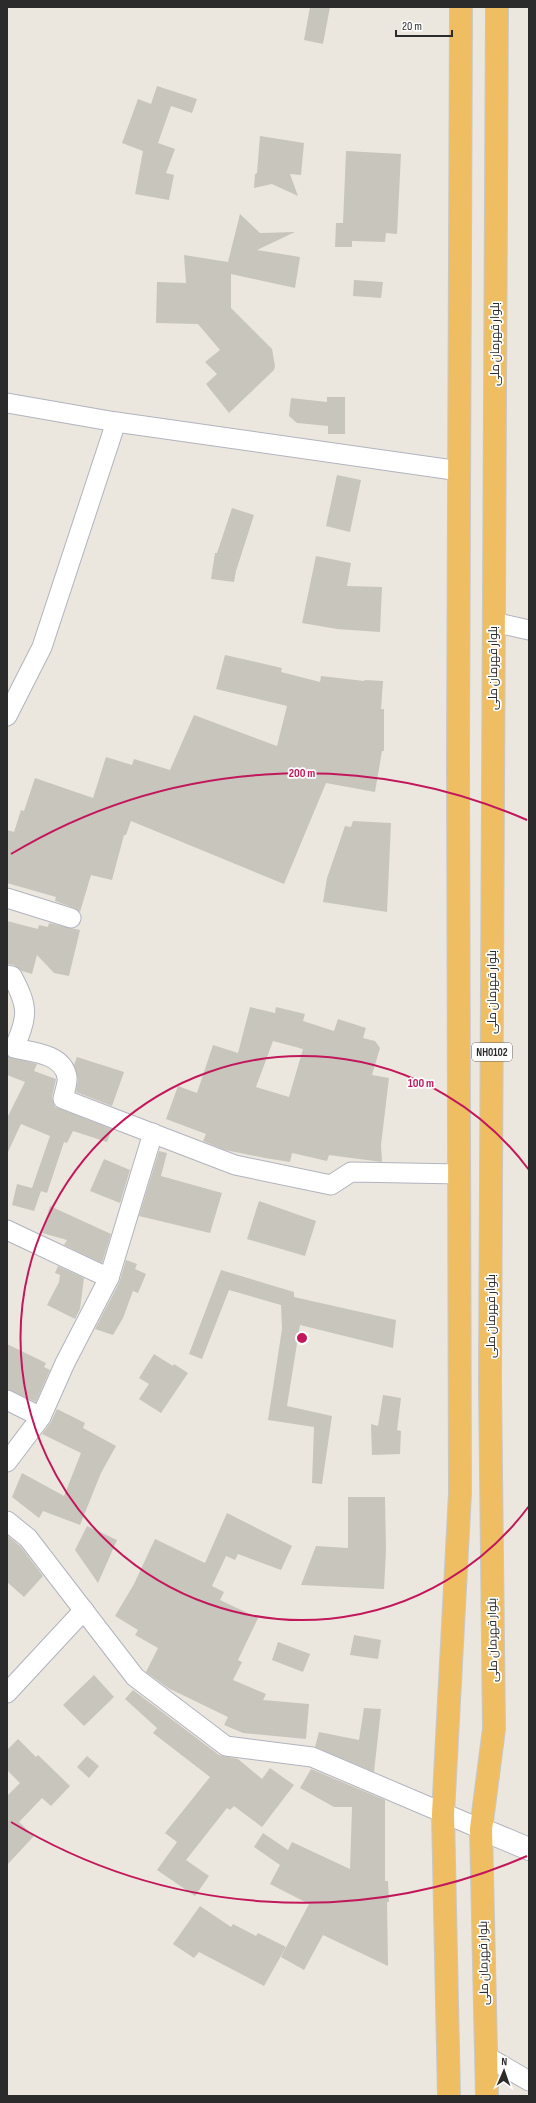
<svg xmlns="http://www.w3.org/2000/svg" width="536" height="2103" font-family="'Sofia Sans Condensed',Cairo,sans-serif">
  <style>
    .building { fill: #c8c5bc; fill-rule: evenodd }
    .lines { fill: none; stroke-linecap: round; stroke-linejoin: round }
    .minor-casing { stroke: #b1b3be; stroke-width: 21 }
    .tertiary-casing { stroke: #b1b3be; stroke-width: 24 }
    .trunk-casing { stroke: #c8c8c8; stroke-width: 24 }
    .minor { stroke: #fff; stroke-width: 19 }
    .tertiary { stroke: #fff; stroke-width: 22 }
    .trunk { stroke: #f0be62; stroke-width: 22 }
    .ring { fill: none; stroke: #c2185b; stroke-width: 2 }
    .labels { text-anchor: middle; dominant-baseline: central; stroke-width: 3.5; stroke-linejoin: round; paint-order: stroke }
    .shield { fill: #fff; stroke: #6b6b6b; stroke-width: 1 }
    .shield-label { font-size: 11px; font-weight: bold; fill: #2b2b2b }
    .street-label { font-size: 12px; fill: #2b2b2b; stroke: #fff }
    .centre { fill: #c2185b; stroke: #fff; stroke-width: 2 }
    .ring-label { font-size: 12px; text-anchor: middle; font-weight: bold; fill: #c2185b; stroke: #fff; stroke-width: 3.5; stroke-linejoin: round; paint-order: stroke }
  </style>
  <rect width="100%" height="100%" fill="#ece7de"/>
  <g class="building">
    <polygon points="310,7 330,7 323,44 304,40"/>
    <polygon points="157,86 197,99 192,113 171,106 158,143 175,149 166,173 174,175 169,200 135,194 143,151 122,143 138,99 151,104"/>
    <polygon points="260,136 304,143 301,175 290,174 298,196 272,184 254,188 255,174 257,173"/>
    <polygon points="346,151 401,154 397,234 386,233 385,242 352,241 352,247 335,247 336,223 343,223"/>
    <polygon points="240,214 260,233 295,232 257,250 300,257 295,288 231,274 231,308 272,349 275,366 274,370 229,413 206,384 217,374 205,362 220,350 198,324 156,323 157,282 186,283 184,255 228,262"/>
    <polygon points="354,280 383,282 381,298 353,296"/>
    <polygon points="327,397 345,397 345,434 328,434 328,426 297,423 289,416 291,398 327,402"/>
    <polygon points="337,475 361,480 350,532 326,526"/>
    <polygon points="232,508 254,515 236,571 234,582 211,579 215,553 217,553"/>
    <polygon points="316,556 351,563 347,586 382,587 380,632 337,629 302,623"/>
    <polygon points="225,655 282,668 281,672 320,682 321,676 364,681 365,680 383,681 381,709 384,709 384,751 382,751 375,792 326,783 284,884 131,821 126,835 124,835 112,880 91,875 80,912 74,908 55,901 56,897 7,883 7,830 14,832 21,810 24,811 35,778 93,798 106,757 132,765 134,759 170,770 194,715 277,746 287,706 216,689"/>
    <polygon points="353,821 391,823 387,912 323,902 327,878 345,826 351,827"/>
    <polygon points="7,921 38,929 39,925 48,927 49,923 80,930 69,976 54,973 37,955 32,974 22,971 14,965 7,964"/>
    <path d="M250 1007 275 1013 276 1007 305 1014 303 1021 334 1031 338 1019 366 1028 363 1038 375 1041 380 1048 372 1075 389 1078 381 1145 382 1162 329 1155 327 1161 292 1153 290 1162 265 1158 225 1150 203 1141 206 1134 166 1119 178 1086 197 1093 213 1045 238 1053ZM273 1041 303 1049 289 1097 256 1087Z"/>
    <polygon points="7,1056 37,1064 34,1071 56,1079 52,1097 55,1107 112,1129 107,1142 73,1131 67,1143 64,1142 47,1193 41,1191 34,1211 12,1205 17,1184 32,1188 50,1136 21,1124 7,1154 7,1118 25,1082 7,1075"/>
    <polygon points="77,1057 124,1072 112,1106 76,1092 78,1079 74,1065"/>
    <polygon points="159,1151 167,1153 161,1176 222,1193 210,1233 139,1216"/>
    <polygon points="104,1159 130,1170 120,1203 90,1191"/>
    <polygon points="259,1201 316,1221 305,1256 247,1239"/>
    <polygon points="50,1206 111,1234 102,1263 64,1245 67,1240 42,1233"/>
    <polygon points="126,1260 137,1264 135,1269 146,1274 138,1293 133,1291 123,1318 113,1335 95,1329 119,1283"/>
    <polygon points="58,1266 84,1278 80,1309 75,1319 47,1305 59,1282 60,1275 55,1273"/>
    <polygon points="221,1270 294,1292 294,1297 396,1320 393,1348 300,1325 287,1406 332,1416 322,1484 312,1483 314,1427 268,1420 282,1329 281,1305 229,1290 202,1359 189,1354"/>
    <polygon points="7,1344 46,1363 44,1367 50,1370 36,1402 7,1389"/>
    <polygon points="154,1354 173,1366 174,1364 188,1373 161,1413 139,1399 149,1384 139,1378"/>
    <polygon points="383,1395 401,1398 397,1430 401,1431 400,1454 372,1455 371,1424 378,1426"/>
    <polygon points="57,1409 85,1423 83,1428 116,1446 101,1473 80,1525 43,1511 39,1518 12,1497 22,1473 64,1496 81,1453 42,1434 51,1422"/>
    <polygon points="348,1497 385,1497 386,1550 384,1589 301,1585 316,1546 348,1548"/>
    <polygon points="227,1513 292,1546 281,1570 238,1554 235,1560 226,1556 212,1586 224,1592 220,1600 258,1618 238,1660 242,1662 233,1680 266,1694 263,1700 309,1704 306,1739 243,1733 224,1725 228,1717 168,1688 146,1672 158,1648 135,1635 138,1630 115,1616 134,1584 155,1539 205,1563"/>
    <polygon points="87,1526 117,1540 98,1583 75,1550"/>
    <polygon points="7,1535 21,1547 43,1576 24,1597 7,1582"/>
    <polygon points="354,1635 381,1640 378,1659 350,1655"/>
    <polygon points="278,1642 310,1654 303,1672 272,1660"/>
    <polygon points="94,1675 114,1697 84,1726 63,1705"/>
    <polygon points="133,1690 219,1755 238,1759 262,1779 270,1768 294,1785 262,1827 234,1806 230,1810 227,1808 186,1860 209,1876 195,1896 157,1870 177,1842 165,1833 210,1777 153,1733 157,1728 125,1699"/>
    <polygon points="364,1708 381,1709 374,1772 315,1747 319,1732 359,1740"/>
    <polygon points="18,1739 36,1757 38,1755 70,1786 51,1806 42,1798 19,1822 34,1836 7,1865 7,1796 20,1783 7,1770 7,1750"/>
    <polygon points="87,1756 99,1766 89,1778 77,1767"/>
    <polygon points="311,1769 385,1800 385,1881 388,1881 389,1902 387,1902 388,1966 323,1935 304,1970 281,1957 309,1904 270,1884 280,1865 254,1847 263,1833 288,1850 292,1842 350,1869 352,1807 334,1807 300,1788"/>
    <polygon points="200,1906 231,1927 233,1924 256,1936 258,1933 286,1947 264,1986 199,1952 194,1958 173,1944"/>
  </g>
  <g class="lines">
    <defs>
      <g id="minor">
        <polyline points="7,403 116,422 460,471"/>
        <polyline points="493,622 529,630"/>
        <polyline points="7,716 42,647 116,422"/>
        <polyline points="7,898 71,918"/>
        <path d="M7 975 12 976C28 1006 29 1016 14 1048 33 1052 63 1054 67 1077 68 1083 64 1093 63 1099L235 1165 331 1185 351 1172 460 1174"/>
        <polyline points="7,1230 109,1278"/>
        <polyline points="7,1400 41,1417"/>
        <polyline points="7,1462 41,1417 65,1363 109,1278 153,1133"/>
        <polyline points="7,1521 28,1538 135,1677 226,1746 312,1757 481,1829"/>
        <polyline points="7,1693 84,1610"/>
        <polyline points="486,2056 529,2081"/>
      </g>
      <polyline id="tertiary" points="481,1829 529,1849"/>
      <g id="trunk">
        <polyline points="449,2096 443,1814 460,1493 458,755 461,7"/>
        <polyline points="487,2096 481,1829 494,1729 490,1383 497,7"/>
      </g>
    </defs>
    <use href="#minor" class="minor-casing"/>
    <use href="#tertiary" class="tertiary-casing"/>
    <use href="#trunk" class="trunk-casing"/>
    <use href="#minor" class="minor"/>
    <use href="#tertiary" class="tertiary"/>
    <use href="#trunk" class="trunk"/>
  </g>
  <g class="ring">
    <path d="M529 1506A282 282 0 1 1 529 1170"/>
    <path d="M527 1856A565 565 0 0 1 11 1822M11 854A565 565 0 0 1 527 820"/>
  </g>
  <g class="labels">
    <rect class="shield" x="472" y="1043" width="40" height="18" rx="3"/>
    <g class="shield-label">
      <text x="492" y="1052">NH0102</text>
    </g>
    <g class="street-label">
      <text transform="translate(495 344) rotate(-90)">بلوار قهرمان ملی</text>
      <text transform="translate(493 668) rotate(-90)">بلوار قهرمان ملی</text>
      <text transform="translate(492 992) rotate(-90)">بلوار قهرمان ملی</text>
      <text transform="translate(491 1316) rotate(-90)">بلوار قهرمان ملی</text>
      <text transform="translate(493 1640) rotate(-91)">بلوار قهرمان ملی</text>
      <text transform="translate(484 1963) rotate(-91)">بلوار قهرمان ملی</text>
    </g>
  </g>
  <circle cx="302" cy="1338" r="6" class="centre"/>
  <g class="ring-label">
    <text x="302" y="777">200 m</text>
    <text x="421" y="1087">100 m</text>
  </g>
  <rect width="536" height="2103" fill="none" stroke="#2b2b2b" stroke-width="16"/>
  <g transform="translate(504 2071) rotate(2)" stroke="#ffffff" stroke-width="3" paint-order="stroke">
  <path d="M0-3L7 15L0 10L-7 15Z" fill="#2b2b2b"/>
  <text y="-6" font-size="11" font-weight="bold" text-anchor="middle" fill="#2b2b2b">N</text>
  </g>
  <path d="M396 30v6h56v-6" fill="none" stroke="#2b2b2b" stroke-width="2"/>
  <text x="402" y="30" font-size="12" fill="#2b2b2b" stroke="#ffffff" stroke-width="3" paint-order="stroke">20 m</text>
</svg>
